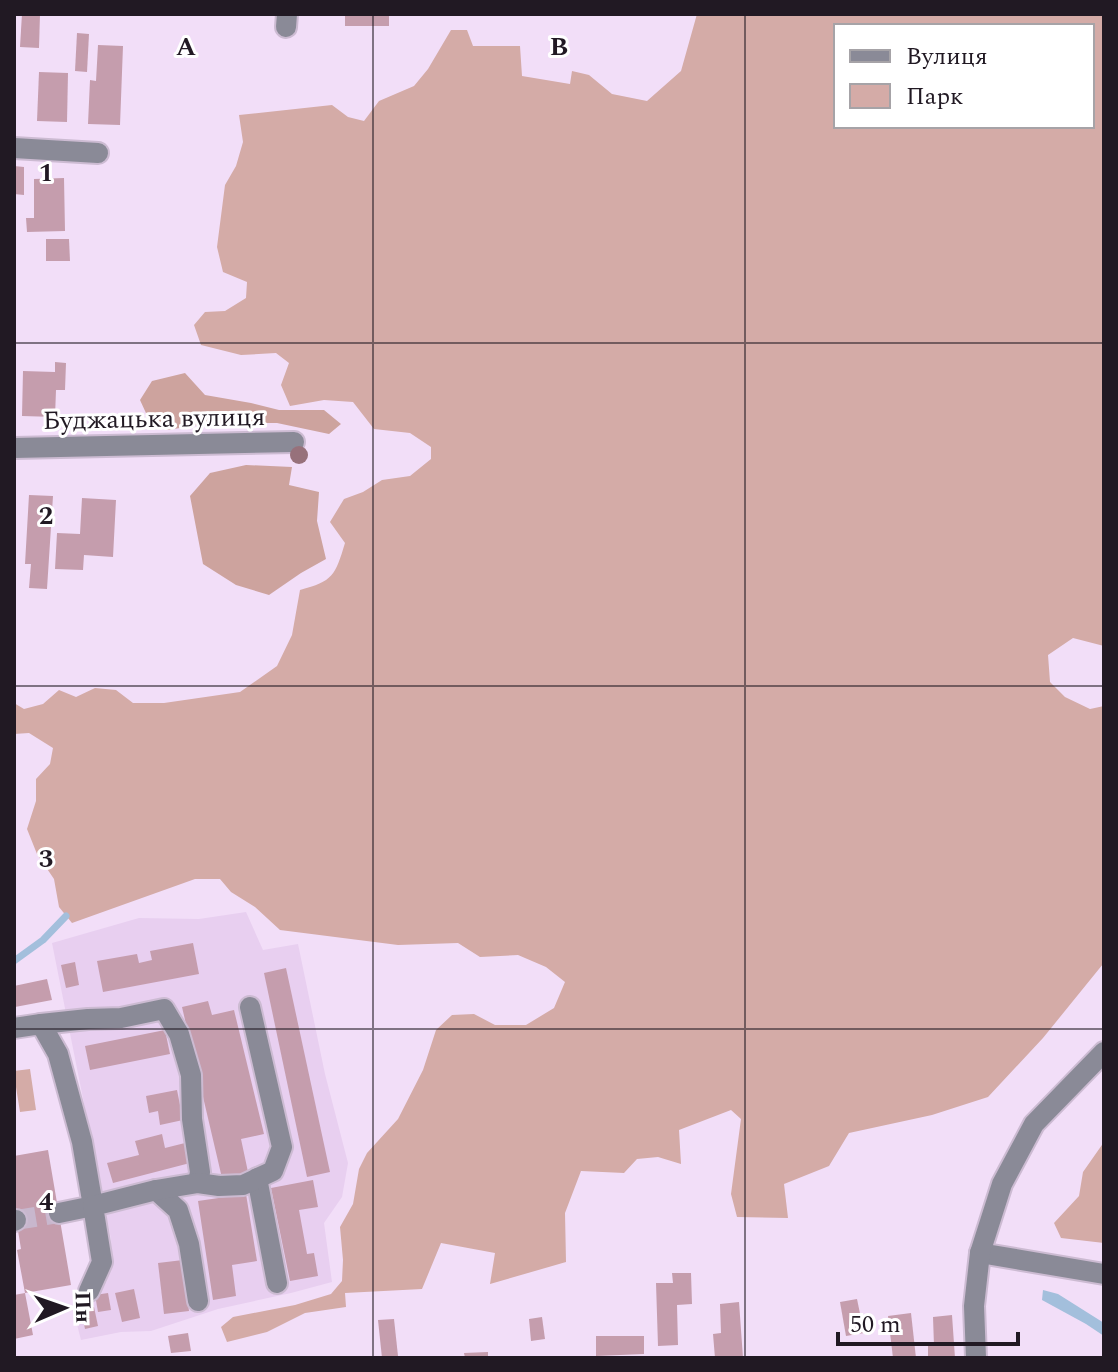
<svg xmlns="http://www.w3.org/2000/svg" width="1118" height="1372" font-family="Spectral,serif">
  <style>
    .built { fill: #e8cff0 }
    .green { fill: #d4aba7; fill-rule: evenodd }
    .forest { fill: #cda39e }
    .water { fill: #a3bfdc }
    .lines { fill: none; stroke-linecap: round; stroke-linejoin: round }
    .stream { stroke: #a3bfdc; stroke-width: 7 }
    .building { fill: #c59dad }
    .minor-tunnel { stroke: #c8b7cd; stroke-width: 20; stroke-dasharray: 20 10; stroke-linecap: butt }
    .minor-casing { stroke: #ccbbd2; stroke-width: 24 }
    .minor { stroke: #8a8a97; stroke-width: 20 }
    .tree { fill: #97717b }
    .grid { fill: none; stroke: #211923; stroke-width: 2; stroke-opacity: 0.55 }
    .labels { text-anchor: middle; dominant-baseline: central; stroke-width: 6; stroke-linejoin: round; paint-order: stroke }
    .street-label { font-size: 26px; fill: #211923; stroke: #fff }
    .grid-label { font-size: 26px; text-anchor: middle; font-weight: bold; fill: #211923; stroke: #fff; stroke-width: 6; stroke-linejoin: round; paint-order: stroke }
  </style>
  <rect width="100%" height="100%" fill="#f2def8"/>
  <polygon class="built" points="246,912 263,950 298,944 325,1074 348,1163 342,1197 324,1223 332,1282 291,1293 218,1309 151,1331 121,1332 81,1340 73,1309 107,1281 111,1239 52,943 139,918 199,919"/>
  <g class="green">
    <path d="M697 14H1104V646L1073 638 1048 655 1050 682 1065 697 1090 709 1104 706 1103 964 1043 1038 988 1097 932 1115 849 1133 829 1166 784 1184 788 1218 737 1217 731 1194 741 1119 731 1110 679 1130 681 1164 658 1157 637 1159 624 1173 581 1171 565 1213 566 1262 490 1284 495 1253 441 1243 422 1289 345 1293 346 1307 305 1313 267 1332 227 1342 221 1327 233 1317 295 1305 331 1294 342 1281 343 1260 340 1227 353 1204 359 1169 367 1153 398 1119 423 1070 436 1030 452 1015 474 1014 495 1025H526L554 1008 565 982 546 967 518 955 480 957 458 943 398 945 280 930 255 907 231 892 220 879H195L72 923 59 907 54 879 37 854 27 829 36 801V779L50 764 53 748 29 733 14 734V703L24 709 43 704 59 690 76 697 95 688 116 690 133 703H164L240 692 277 666 292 635 300 590C333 581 335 576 345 543L330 522 344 499 363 492 382 480 410 476 431 459V447L410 433 374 429 353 402 324 400 290 406 281 385 289 363 276 353 241 355 201 345 194 325 205 312 225 311 246 298 247 282 223 272 217 247 225 185 236 166 243 142 239 115 332 105 348 117 364 121 379 101 414 86 428 69 451 30H467L473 46H520L522 76 570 84 572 71 589 75 612 94 647 101 681 71ZM836 26H1092V126H836Z"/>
    <polygon points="30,1069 36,1110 20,1112 16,1087 14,1087 14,1071"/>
    <polygon points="1104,1142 1104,1243 1061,1238 1054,1223 1079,1196 1083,1172"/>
  </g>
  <g class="forest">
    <polygon points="185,373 205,395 251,403 279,410 324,410 341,424 329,434 277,423 209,423 168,430 151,424 140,400 152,381"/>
    <polygon points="246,465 292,467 289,485 319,492 317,521 326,559 301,573 269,595 236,585 203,564 190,496 210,473"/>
  </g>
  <polygon class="water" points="1043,1290 1058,1294 1104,1323 1104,1336 1086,1324 1042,1300"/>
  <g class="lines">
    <polyline class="stream" points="14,961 43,940 66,916"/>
  </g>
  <g class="building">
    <polygon points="22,14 40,14 39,48 20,47"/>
    <rect x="345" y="14" width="44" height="12"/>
    <polygon points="77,33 89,34 87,72 75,71"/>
    <polygon points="98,45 123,46 120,125 88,124 90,80 96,81"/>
    <polygon points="39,72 68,73 67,122 37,121"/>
    <polygon points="14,166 24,167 24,195 14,194"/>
    <polygon points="64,178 65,231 27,232 26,218 34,218 34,179"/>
    <polygon points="46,239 69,239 70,261 46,261"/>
    <polygon points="55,362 66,363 65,390 56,390 55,417 22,416 23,371 55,372"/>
    <polygon points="29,495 53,496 47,589 29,588 31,564 25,564"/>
    <polygon points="82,498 116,500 113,557 84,555 83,570 55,569 57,533 80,534"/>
    <polygon points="193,943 199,974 103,992 97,961 137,954 139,963 152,960 150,951"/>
    <polygon points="75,962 79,985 66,988 61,965"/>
    <polygon points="286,968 330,1172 307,1177 264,973"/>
    <polygon points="47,979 52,1000 15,1007 14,986"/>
    <polygon points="208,1001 212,1015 234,1010 264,1134 241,1139 248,1172 222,1178 182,1007"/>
    <polygon points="165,1030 170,1054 90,1070 85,1046"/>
    <polygon points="177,1090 183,1120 160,1125 158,1111 149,1113 146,1096"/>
    <polygon points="162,1134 165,1148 185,1143 190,1163 113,1183 107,1163 139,1155 135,1141"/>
    <polygon points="48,1150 71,1285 25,1293 33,1335 14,1339 14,1295 25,1293 17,1250 21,1249 14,1206 14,1156"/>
    <polygon points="313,1180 318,1207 299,1210 307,1254 314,1253 318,1276 290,1281 271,1188"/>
    <polygon points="246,1194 257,1261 232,1265 236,1296 213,1300 198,1201"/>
    <polygon points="183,1260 189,1311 164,1314 158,1263"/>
    <polygon points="672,1273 691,1273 692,1304 677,1305 678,1345 658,1346 656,1283 673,1283"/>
    <polygon points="134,1289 140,1318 122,1322 115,1293"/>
    <polygon points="108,1293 111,1310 98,1312 95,1295"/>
    <polygon points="857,1299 864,1333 846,1336 840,1302"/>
    <polygon points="739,1302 743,1358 715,1358 713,1334 721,1333 720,1304"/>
    <polygon points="94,1307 98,1326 85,1329 81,1310"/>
    <polygon points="911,1313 916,1358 893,1358 888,1316"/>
    <polygon points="952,1315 955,1358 928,1358 928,1346 934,1346 933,1317"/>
    <polygon points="542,1317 545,1339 531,1341 529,1319"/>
    <polygon points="394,1319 398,1356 382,1358 378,1320"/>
    <polygon points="188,1333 191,1351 171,1353 168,1336"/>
    <polygon points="596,1336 644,1336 644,1354 596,1356"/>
    <polygon points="488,1352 488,1358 465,1358 464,1353"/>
  </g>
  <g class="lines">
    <polyline class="minor-tunnel" points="16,1220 59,1213"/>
    <defs>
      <g id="minor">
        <polyline points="286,27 287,14"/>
        <polyline points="14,148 98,153"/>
        <polyline points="14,448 294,442"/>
        <polyline points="41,1024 88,1019 121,1018 164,1009 179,1034 191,1075 192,1119 200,1172 198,1183"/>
        <polyline points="14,1028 41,1024 58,1054 82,1142 93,1206 59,1213"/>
        <polyline points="257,1178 277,1283"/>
        <polyline points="156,1190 178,1210 189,1244 198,1301"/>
        <polyline points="14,1221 16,1220"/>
        <polyline points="980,1253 1104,1274"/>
        <polyline points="89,1291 102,1262 93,1206 156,1190 198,1183 219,1186 243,1185 273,1171 282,1147 250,1007"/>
        <polyline points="976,1358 974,1306 980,1253 1002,1184 1034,1124 1104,1052"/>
      </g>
    </defs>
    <use href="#minor" class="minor-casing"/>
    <use href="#minor" class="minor"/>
  </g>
  <circle class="tree" cx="299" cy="455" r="9"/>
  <path class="grid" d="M373 14V1358M745 14V1358M14 343H1104M14 686H1104M14 1029H1104"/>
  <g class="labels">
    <g class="street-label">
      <text transform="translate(154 419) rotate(-1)">Буджацька вулиця</text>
    </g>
  </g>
  <g class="grid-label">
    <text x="186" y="55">A</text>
    <text x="559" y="55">B</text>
    <text x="46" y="181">1</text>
    <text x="46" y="524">2</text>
    <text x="46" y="867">3</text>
    <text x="46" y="1210">4</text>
  </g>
  <rect width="1118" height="1372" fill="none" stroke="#211923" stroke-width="32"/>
  <rect x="834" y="24" width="260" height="104" fill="#ffffff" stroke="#a6a3a7" stroke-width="2"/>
  <rect x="850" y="50" width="40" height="12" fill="#8a8a97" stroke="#a6a3a7" stroke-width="2"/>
  <text x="906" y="64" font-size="24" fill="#211923">Вулиця</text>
  <rect x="850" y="84" width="40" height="24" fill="#d4aba7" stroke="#a6a3a7" stroke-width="2"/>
  <text x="906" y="104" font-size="24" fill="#211923">Парк</text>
  <g transform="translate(64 1308) rotate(88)" stroke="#ffffff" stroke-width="6" paint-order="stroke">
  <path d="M0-6L14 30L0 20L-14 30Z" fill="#211923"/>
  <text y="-12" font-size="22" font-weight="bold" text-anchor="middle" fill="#211923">Пн</text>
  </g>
  <path d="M838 1332v12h180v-12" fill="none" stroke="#211923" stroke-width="4"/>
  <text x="850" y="1332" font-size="24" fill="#211923" stroke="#ffffff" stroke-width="6" paint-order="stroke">50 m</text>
</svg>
